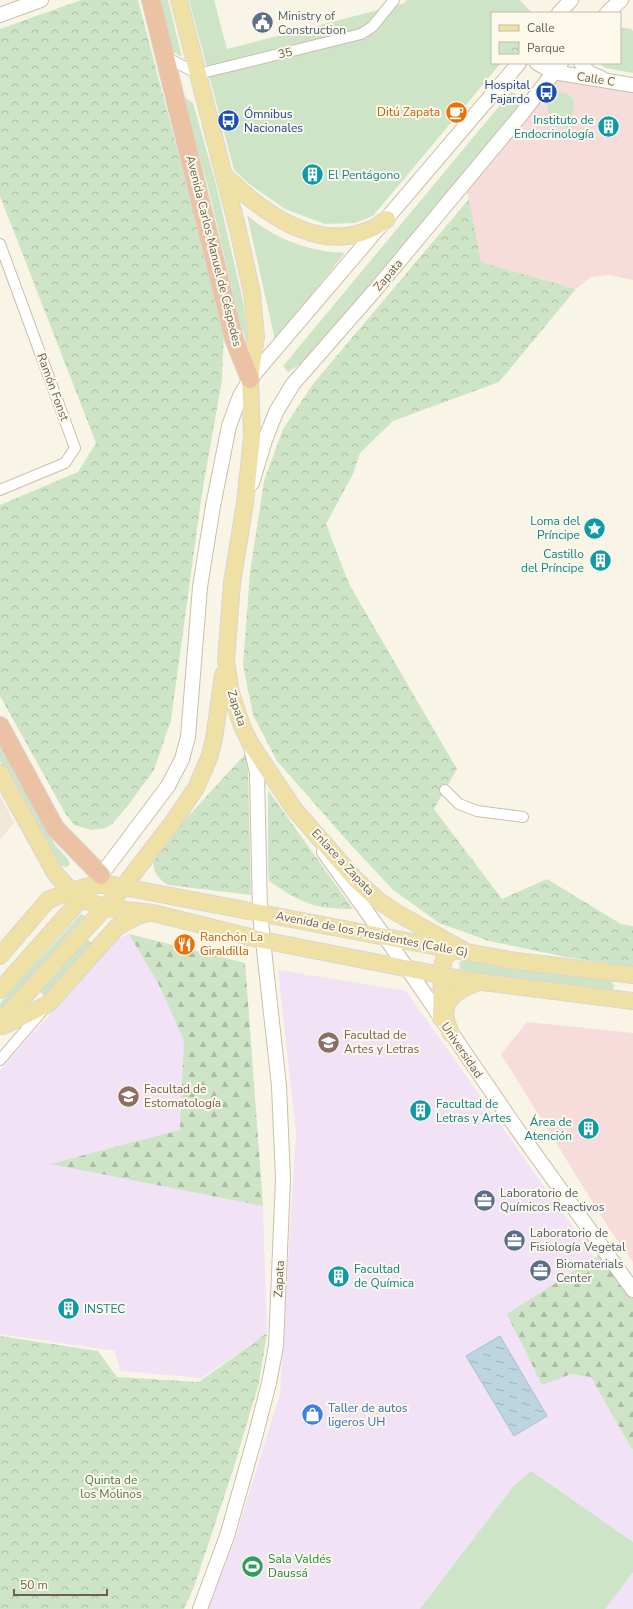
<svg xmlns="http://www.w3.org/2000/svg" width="633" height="1609" font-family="'Nunito Sans',sans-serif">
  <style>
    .residential { fill: #f0e8d5 }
    .education { fill: #f2e2f5 }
    .medical { fill: #f6dcda }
    .green { fill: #cde5c6 }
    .forest { fill: url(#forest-firs) }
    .park { fill: url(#park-crowns) }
    .water { fill: url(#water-ripples); stroke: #a4c2d0 }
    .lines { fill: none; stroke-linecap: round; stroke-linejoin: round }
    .street-casing { stroke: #c9bead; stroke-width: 12 }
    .secondary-casing { stroke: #cbbfac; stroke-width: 16 }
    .primary-casing { stroke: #dad5d1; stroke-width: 18 }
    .highway-casing { stroke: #dad5d1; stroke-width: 20 }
    .street { stroke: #fff; stroke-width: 10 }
    .secondary { stroke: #fff; stroke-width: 14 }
    .primary { stroke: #efe1a6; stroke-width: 16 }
    .highway { stroke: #ebc3a4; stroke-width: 18 }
    .labels { text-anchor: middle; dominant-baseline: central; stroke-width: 4; stroke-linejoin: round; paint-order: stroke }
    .service-label { font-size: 12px; fill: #4e5e75; stroke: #fcf9eb; text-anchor: start }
    .street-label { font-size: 12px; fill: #6f5f4e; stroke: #fcf9eb }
    .transit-label { font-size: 12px; fill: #164399; stroke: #fcf9eb; text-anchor: end }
    .food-label { font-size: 12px; fill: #c56008; stroke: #fcf9eb; text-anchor: end }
    .culture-label { font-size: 12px; fill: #0d838f; stroke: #fcf9eb; text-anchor: end }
    .education-label { font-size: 12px; fill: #785e54; stroke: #fcf9eb; text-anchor: start }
    .shop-label { font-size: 12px; fill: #366cbe; stroke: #fcf9eb; text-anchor: start }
    .park-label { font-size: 12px; fill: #51794b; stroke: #fcf9eb }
    .leisure-label { font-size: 12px; fill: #27864d; stroke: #fcf9eb; text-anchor: start }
  </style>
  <defs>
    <pattern id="forest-firs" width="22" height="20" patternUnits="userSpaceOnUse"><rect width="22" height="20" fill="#cde5c6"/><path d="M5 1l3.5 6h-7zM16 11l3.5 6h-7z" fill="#abbda3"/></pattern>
    <pattern id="park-crowns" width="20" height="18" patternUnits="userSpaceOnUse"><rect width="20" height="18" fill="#cde5c6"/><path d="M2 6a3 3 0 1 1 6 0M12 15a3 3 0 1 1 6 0" fill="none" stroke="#abbda3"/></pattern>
    <pattern id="water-ripples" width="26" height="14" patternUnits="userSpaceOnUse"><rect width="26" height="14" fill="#bdd5e0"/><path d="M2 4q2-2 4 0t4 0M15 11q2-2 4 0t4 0" fill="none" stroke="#9eb0b8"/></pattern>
  </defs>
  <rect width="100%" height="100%" fill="#f9f5e6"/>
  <polygon class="residential" points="0,795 14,823 0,839"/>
  <g class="education">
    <polygon points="129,934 245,963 263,1206 267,1333 202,1378 120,1371 115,1351 0,1334 0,1070 116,940"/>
    <polygon points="278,970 406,991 592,1254 633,1304 633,1609 207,1609 235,1539 280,1394 296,1132"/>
  </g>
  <g class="medical">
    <polygon points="553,72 633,86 633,280 609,275 591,277 576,289 481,262 465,182"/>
    <polygon points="527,1022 633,1033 633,1262 608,1227 501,1054"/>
  </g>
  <g class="green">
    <polygon points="160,0 168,0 182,57 172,51"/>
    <polygon points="189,0 214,0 227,49 405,3 407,0 520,0 532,13 492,13 492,63 501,63 373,216 355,223 325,224 285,209 249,184 234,170"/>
    <polygon points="620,27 631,29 633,31 633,73 605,68 599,63 620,63"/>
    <polygon points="511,92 525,98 462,177 308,359 288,372 283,366"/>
    <path d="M556 92C583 93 574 112 567 129 559 123 544 115 548 103 550 100 554 95 556 92Z"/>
    <polygon points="183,96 193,103 215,180 243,301 248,346 240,323 209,191"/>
    <path d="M247 215C276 240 308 251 345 253L275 340Z"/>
    <polygon points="0,745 55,845 68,859 70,864 67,867 61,866 49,849 0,761"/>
    <polygon points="81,914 85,916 0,1010 0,1003"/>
    <polygon points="84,937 92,943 44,996 38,989"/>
    <polygon points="466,960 611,981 614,985 613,990 608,992 470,973 460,969 459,962"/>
    <polygon points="531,1471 633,1542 633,1572 605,1609 420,1609 513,1487"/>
  </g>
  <g class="forest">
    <polygon points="129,934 245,963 263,1206 50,1164 180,1130 184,1040 158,983"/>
    <polygon points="606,1251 633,1290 633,1449 631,1448 591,1377 571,1374 542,1385 507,1314"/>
  </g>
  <g class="park">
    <polygon points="81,0 138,0 224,329 222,380 202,493 171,720 154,770 126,808 112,824 106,828 92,830 74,825 65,813 0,696 0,505 78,472 96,443 0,196 0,29"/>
    <polygon points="469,199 481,262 576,289 499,382 393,421 360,453 353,474 326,524 349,584 457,769 434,809 502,899 547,879 621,924 633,926 633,967 566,957 489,941 439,923 392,889 351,845 277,761 253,715 243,665 250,572 264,481 283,429 313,384"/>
    <path d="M245 754 248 765 251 895 168 885C156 878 151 868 154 854Z"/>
    <path d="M268 790 353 909C313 909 301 903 269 881L268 868Z"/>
    <polygon points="267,1333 259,1383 233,1470 194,1587 184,1609 0,1609 0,1336 98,1351 117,1377 199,1382"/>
  </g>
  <polygon class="water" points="500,1336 547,1416 514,1436 466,1356"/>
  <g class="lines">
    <defs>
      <g id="street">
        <polyline points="166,57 198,74 361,34 372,27 394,0"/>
        <polyline points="0,244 75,448 65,463 0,490"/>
        <polyline points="445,790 459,804 477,811 523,817"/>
        <polyline points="0,1060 43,1010"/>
      </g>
      <g id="secondary">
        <polyline points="559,13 571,0"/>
        <polyline points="607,13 621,0"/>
        <polyline points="0,15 41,0"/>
        <polyline points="537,63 553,72 633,85"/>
        <polyline points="581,63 589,73 601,78"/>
        <polyline points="252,483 265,440 276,412 293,384 376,289 520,116 561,63"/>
        <polyline points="324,852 407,968 517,1129 633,1290"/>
        <polyline points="101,875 168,786 182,759 188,737 200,587 213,506 229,426 240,396 250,379 519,63"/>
        <polyline points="200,1609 227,1536 254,1441 269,1383 276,1346 283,1179 279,1086 260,913 257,773 251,747"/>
      </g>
      <g id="primary">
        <polyline points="179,0 238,230 252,293 256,337 250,379 252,437 245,503 232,583 226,660 231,693 242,726 250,743 294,809 356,880 379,901 397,913 465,951"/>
        <path d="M225 176C261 211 318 254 371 229 377 227 382 222 387 219"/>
        <polyline points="0,773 55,873 71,891 81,899 95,904 105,908 153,913 262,940 466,980 633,1001"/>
        <polyline points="0,956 48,900 71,891 93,885 113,885 454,950 516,961 633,975"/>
        <polyline points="0,990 88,891"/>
        <polyline points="441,1018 442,967 445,957 454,950"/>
        <polyline points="0,1023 120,891 173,822 196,788 209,758 214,739 223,675"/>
        <polyline points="3,1026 48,1004 117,927 137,916 145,914"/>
        <path d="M451 1034C449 1029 447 1024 446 1019 441 998 462 988 478 982"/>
      </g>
      <g id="highway">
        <polyline points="151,0 234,339 250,379"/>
        <polyline points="0,726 55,828 101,875"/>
      </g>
    </defs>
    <use href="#street" class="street-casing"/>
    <use href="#secondary" class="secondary-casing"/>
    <use href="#primary" class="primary-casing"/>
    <use href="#highway" class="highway-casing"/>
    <use href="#street" class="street"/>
    <use href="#secondary" class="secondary"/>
    <use href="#primary" class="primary"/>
    <use href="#highway" class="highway"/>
  </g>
  <defs>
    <symbol id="civic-disc" viewBox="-11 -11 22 22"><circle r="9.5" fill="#5c6f8a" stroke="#fcf9eb"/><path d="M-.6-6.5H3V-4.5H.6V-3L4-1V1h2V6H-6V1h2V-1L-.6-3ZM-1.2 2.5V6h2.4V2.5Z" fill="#fff"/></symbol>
    <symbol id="bus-disc" viewBox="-11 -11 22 22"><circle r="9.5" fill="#1a4fb4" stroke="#fcf9eb"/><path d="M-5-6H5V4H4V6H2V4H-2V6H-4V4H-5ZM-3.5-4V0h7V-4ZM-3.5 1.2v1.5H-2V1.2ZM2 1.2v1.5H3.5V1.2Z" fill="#fff"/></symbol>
    <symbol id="cafe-disc" viewBox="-11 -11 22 22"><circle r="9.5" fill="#e8710a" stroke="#fcf9eb"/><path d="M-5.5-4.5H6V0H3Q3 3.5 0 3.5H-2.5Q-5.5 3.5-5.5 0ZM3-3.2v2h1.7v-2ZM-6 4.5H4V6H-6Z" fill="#fff"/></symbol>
    <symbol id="building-disc" viewBox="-11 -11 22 22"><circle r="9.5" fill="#0f9aa8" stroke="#fcf9eb"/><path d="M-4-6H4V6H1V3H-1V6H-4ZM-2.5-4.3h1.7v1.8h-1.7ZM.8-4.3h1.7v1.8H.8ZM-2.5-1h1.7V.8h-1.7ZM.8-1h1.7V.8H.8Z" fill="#fff"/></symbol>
    <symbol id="sight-disc" viewBox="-11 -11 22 22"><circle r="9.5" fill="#0f9aa8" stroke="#fcf9eb"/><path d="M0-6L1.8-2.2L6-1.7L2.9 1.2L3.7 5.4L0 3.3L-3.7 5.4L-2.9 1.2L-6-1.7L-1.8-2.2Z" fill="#fff"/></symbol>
    <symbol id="restaurant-disc" viewBox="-11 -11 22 22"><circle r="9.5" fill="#e8710a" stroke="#fcf9eb"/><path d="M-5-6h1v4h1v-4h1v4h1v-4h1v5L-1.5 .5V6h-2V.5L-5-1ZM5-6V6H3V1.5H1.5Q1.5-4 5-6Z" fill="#fff"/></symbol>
    <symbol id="university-disc" viewBox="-11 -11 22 22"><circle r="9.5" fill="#8d6e63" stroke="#fcf9eb"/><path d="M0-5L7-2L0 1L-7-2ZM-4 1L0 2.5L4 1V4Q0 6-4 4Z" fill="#fff"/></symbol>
    <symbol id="office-disc" viewBox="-11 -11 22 22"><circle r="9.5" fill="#5c6f8a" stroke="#fcf9eb"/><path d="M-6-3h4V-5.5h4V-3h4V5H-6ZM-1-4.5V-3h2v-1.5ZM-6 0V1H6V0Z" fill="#fff"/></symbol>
    <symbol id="shop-disc" viewBox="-11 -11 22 22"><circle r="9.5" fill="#3f7fe0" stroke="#fcf9eb"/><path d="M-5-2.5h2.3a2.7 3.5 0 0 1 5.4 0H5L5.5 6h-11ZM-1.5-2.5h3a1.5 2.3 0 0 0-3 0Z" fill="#fff"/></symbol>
    <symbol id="stadium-disc" viewBox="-11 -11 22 22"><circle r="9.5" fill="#2e9e5b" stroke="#fcf9eb"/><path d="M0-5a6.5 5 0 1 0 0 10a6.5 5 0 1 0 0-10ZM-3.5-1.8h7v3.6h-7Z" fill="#fff"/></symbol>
  </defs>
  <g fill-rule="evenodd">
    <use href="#civic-disc" x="250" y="10" width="25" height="25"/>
    <use href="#bus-disc" x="534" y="80" width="25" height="25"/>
    <use href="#cafe-disc" x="444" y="100" width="25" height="25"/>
    <use href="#bus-disc" x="216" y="108" width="25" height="25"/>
    <use href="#building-disc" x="596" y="114" width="25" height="25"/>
    <use href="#building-disc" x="300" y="162" width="25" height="25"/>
    <use href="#sight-disc" x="582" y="516" width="25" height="25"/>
    <use href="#building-disc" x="588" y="548" width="25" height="25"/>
    <use href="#restaurant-disc" x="172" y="932" width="25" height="25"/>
    <use href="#university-disc" x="316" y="1030" width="25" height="25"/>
    <use href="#university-disc" x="116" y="1084" width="25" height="25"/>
    <use href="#building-disc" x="408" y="1098" width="25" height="25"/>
    <use href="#building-disc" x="576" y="1116" width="25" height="25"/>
    <use href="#office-disc" x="472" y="1188" width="25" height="25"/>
    <use href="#office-disc" x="502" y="1228" width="25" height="25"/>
    <use href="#office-disc" x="528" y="1258" width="25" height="25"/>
    <use href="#building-disc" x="326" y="1264" width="25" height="25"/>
    <use href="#building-disc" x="56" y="1296" width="25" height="25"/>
    <use href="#shop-disc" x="300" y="1402" width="25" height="25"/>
    <use href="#stadium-disc" x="240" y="1554" width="25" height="25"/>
  </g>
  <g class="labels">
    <g class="service-label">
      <text x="278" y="16">Ministry of<tspan x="278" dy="14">Construction</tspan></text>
      <text x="500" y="1193">Laboratorio de<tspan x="500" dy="14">Químicos Reactivos</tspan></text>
      <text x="530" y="1233">Laboratorio de<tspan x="530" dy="14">Fisiología Vegetal</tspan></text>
      <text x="556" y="1264">Biomaterials<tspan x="556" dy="14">Center</tspan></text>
    </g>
    <g class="street-label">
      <text transform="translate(285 53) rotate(-13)">35</text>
      <text transform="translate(596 79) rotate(9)">Calle C</text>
      <text transform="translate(214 251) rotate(76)">Avenida Carlos Manuel de Céspedes</text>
      <text transform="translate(388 275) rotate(-50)">Zapata</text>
      <text transform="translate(53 387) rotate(70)">Ramón Fonst</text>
      <text transform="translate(237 708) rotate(72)">Zapata</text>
      <text transform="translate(343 862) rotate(47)">Enlace a Zapata</text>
      <text transform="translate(372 934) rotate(11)">Avenida de los Presidentes (Calle G)</text>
      <text transform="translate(462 1050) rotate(56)">Universidad</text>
      <text transform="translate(279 1279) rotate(-87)">Zapata</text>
    </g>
    <g class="transit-label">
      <text x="530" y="85">Hospital<tspan x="530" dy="14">Fajardo</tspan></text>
      <text x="244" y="114" text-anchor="start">Ómnibus<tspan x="244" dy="14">Nacionales</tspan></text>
    </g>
    <g class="food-label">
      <text x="440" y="112">Ditú Zapata</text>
      <text x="200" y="937" text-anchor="start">Ranchón La<tspan x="200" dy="14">Giraldilla</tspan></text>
    </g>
    <g class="culture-label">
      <text x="594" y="120">Instituto de<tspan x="594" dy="14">Endocrinología</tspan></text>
      <text x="328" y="175" text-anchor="start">El Pentágono</text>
      <text x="580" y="521">Loma del<tspan x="580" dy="14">Príncipe</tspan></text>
      <text x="584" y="554">Castillo<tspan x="584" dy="14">del Príncipe</tspan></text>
      <text x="436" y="1104" text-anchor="start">Facultad de<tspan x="436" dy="14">Letras y Artes</tspan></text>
      <text x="572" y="1122">Área de<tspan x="572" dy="14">Atención</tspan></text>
      <text x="354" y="1269" text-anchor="start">Facultad<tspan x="354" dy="14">de Química</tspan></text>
      <text x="84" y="1309" text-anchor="start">INSTEC</text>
    </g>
    <g class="education-label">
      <text x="344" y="1035">Facultad de<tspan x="344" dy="14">Artes y Letras</tspan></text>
      <text x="144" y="1089">Facultad de<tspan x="144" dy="14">Estomatología</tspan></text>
    </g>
    <g class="shop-label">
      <text x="328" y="1408">Taller de autos<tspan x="328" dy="14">ligeros UH</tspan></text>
    </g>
    <g class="park-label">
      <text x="111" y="1480">Quinta de<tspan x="111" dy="14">los Molinos</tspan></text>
    </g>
    <g class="leisure-label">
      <text x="268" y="1559">Sala Valdés<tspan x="268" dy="14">Daussá</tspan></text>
    </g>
  </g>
  <rect x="491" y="12" width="130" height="52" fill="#fcf9eb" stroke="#c4bbac"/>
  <rect x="499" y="25" width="20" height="6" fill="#efe1a6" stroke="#c4bbac"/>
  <text x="527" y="32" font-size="12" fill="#6f5f4e">Calle</text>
  <rect x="499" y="42" width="20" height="12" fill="url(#park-crowns)" stroke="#c4bbac"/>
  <text x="527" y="52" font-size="12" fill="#6f5f4e">Parque</text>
  <path d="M14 1589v6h93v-6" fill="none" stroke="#6f5f4e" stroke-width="2"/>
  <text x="20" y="1589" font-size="12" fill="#6f5f4e" stroke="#fcf9eb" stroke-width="3" paint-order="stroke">50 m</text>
</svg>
